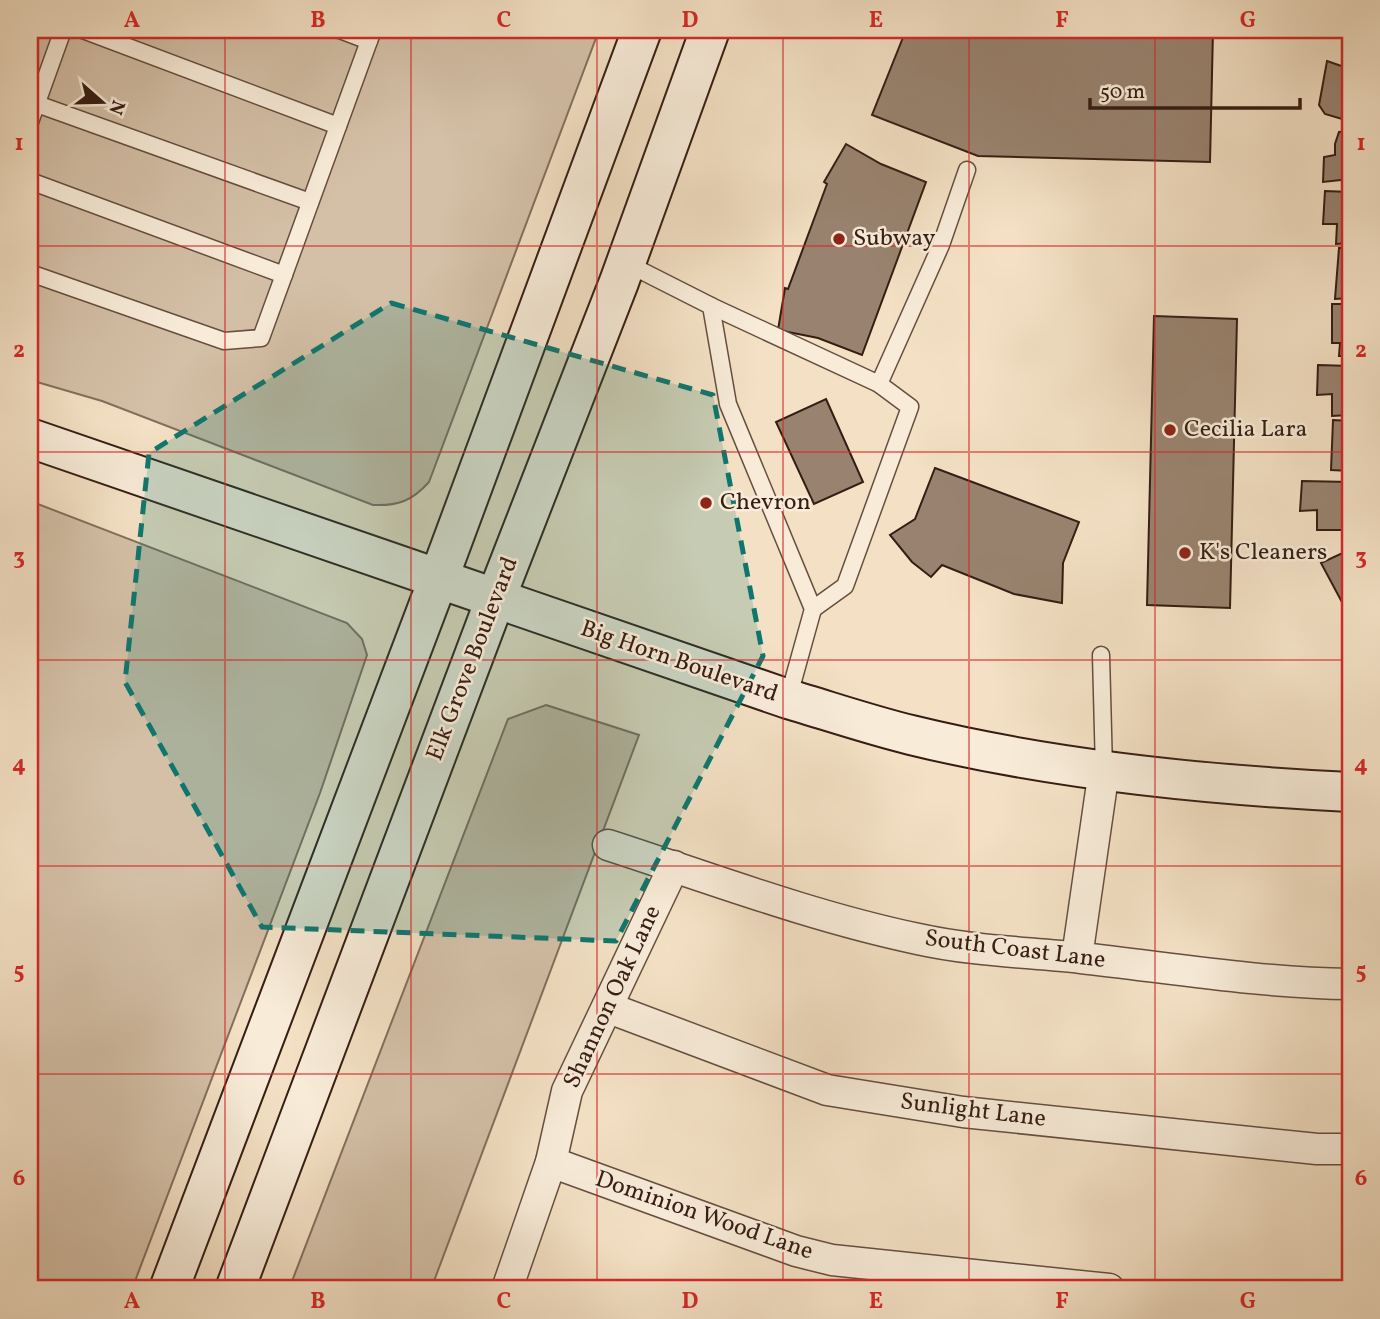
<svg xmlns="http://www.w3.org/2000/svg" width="1380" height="1319" font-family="Vollkorn,serif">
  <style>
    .green { fill: #d4c0a7; stroke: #856e5e; stroke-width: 2 }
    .building { fill: #998370; stroke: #361d14; stroke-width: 2 }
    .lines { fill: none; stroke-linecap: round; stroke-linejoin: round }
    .service-casing { stroke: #664e40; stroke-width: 19 }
    .minor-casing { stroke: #664e40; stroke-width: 33 }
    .secondary-casing { stroke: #361d14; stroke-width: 42 }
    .service { stroke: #f8ecd9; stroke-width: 16 }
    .minor { stroke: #f8ecd9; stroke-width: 30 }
    .secondary { stroke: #f8ecd9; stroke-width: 38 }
    .marked { fill: #0f766e; fill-opacity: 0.2; stroke: #0f766e; stroke-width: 5; stroke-dasharray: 14 9; stroke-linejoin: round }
    .grid { fill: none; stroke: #d62828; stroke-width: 2; stroke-opacity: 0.55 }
    .poi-dot { fill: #8f2418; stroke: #f8ecd9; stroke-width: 2.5 }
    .labels { text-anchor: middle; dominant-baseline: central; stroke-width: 5; stroke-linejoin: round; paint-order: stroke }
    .poi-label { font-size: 24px; fill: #361d14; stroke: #f8ecd9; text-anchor: start }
    .street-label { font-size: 24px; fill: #361d14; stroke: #f8ecd9 }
    .neatline { fill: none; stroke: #d62828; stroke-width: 2.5 }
    .grid-label { font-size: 23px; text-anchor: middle; font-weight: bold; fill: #d62828 }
  </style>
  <rect width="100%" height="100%" fill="#f4e1c5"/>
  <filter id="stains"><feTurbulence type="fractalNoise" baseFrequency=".00286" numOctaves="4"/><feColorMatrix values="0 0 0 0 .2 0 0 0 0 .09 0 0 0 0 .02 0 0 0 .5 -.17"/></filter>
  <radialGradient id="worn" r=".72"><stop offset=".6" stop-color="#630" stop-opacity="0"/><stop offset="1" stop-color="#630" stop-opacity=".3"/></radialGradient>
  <g class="green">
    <path d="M30 30H599L429 482C412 501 398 506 373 505L102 401 30 380Z"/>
    <polygon points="30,501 347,623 362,639 367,655 320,793 132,1289 30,1289"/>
    <polygon points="546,705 639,735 431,1289 289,1289 508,719"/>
  </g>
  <g class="building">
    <polygon points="906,30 1213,30 1210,162 978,156 872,115"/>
    <polygon points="1327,61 1350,69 1350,117 1342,119 1325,114 1319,105"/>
    <polygon points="1350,131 1350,179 1323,182 1324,157 1335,155 1335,144 1339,132"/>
    <polygon points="846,144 881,164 926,182 862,355 818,338 778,330 785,288 788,289 827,184 824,182"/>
    <polygon points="1325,191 1350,192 1350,243 1336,244 1337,224 1323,224"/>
    <polygon points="1339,248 1350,248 1350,298 1335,299"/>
    <polygon points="1332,304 1350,304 1350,356 1339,356 1340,343 1332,343"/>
    <polygon points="1154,316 1237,319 1230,608 1147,605"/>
    <polygon points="1318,365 1350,366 1350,415 1332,416 1332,394 1317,395"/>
    <polygon points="826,399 863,482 814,504 776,422"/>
    <polygon points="1333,420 1350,421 1350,471 1331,470"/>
    <polygon points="935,468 1079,522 1063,563 1062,603 1014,594 942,565 931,577 912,562 890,535 915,519"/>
    <polygon points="1302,481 1350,482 1350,530 1317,530 1317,510 1300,511"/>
    <polygon points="1349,550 1350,603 1344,606 1321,563"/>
  </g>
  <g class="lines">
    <defs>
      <g id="service">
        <polyline points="83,30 338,126"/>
        <polyline points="340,30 369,41"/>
        <polyline points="37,104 310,202"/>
        <polyline points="30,122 63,30"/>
        <polyline points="30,181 284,275"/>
        <polyline points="626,263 711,306 728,404 813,609 788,699"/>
        <polyline points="30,273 224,341 261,338 373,30"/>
        <polyline points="711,306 879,384 910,407 845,586 813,609"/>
        <polyline points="879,384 941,245 967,170"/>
        <polyline points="1101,655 1104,770"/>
      </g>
      <g id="minor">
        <path d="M608 845C710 878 813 917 918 939 972 951 1026 952 1081 958 1171 968 1260 983 1350 984"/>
        <polyline points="1077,957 1104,770"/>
        <polyline points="609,1008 827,1090 963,1112 1317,1149 1350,1149"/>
        <polyline points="551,1162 796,1251 832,1260 1109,1289"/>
        <polyline points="507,1289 551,1162 567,1091 674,866"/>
      </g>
      <g id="secondary">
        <path d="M30 438 788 699C829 711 870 725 911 735 1054 770 1204 785 1350 792"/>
        <polyline points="169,1289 438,580 642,30"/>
        <polyline points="235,1289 495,600 619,282 710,30"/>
      </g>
    </defs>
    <use href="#service" class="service-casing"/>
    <use href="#minor" class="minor-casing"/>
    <use href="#secondary" class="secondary-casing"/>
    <use href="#service" class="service"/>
    <use href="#minor" class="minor"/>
    <use href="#secondary" class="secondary"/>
  </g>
  <path class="marked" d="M391 303 713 395 763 656 616 941 262 927 125 682 149 453Z"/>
  <path class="grid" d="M225 30V1289M411 30V1289M597 30V1289M783 30V1289M969 30V1289M1155 30V1289M30 246H1350M30 452H1350M30 660H1350M30 866H1350M30 1074H1350"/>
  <g class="poi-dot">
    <circle cx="839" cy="239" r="7"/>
    <circle cx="1170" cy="430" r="7"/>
    <circle cx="706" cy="503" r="7"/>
    <circle cx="1185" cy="553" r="7"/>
  </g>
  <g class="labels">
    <g class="poi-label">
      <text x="853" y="239">Subway</text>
      <text x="1184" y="430">Cecilia Lara</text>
      <text x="720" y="503">Chevron</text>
      <text x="1199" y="553">K's Cleaners</text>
    </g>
    <g class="street-label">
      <text transform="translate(473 659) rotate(-69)">Elk Grove Boulevard</text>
      <text transform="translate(679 662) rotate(19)">Big Horn Boulevard</text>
      <text transform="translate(1015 950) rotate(7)">South Coast Lane</text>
      <text transform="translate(613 997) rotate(-65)">Shannon Oak Lane</text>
      <text transform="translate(973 1111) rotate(7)">Sunlight Lane</text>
      <text transform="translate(704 1216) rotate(19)">Dominion Wood Lane</text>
    </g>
  </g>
  <rect width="1380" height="1319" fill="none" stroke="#f4e1c5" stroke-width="77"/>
  <g transform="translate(102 102) rotate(110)" stroke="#f8ecd9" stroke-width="5" paint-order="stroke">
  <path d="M0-5L12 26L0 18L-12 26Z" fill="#361d14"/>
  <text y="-10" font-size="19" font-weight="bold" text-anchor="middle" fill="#361d14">N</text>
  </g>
  <path d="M1090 98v10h210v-10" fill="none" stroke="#361d14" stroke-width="3.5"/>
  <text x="1100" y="98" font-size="21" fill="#361d14" stroke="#f8ecd9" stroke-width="5" paint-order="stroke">50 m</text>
  <rect x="38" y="38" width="1304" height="1242" class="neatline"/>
  <g class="grid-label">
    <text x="132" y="27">A</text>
    <text x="318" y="27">B</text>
    <text x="504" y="27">C</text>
    <text x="690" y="27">D</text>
    <text x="876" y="27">E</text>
    <text x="1062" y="27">F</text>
    <text x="1248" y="27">G</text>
    <text x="19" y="150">1</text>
    <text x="1361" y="150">1</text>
    <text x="19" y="357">2</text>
    <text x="1361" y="357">2</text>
    <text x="19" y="564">3</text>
    <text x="1361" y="564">3</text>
    <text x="19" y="771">4</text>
    <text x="1361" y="771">4</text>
    <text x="19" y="978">5</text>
    <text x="1361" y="978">5</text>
    <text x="19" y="1185">6</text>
    <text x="1361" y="1185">6</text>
    <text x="132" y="1308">A</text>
    <text x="318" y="1308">B</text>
    <text x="504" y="1308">C</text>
    <text x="690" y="1308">D</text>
    <text x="876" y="1308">E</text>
    <text x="1062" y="1308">F</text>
    <text x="1248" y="1308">G</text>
  </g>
  <rect width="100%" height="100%" filter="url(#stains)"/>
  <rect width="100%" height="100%" fill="url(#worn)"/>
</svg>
